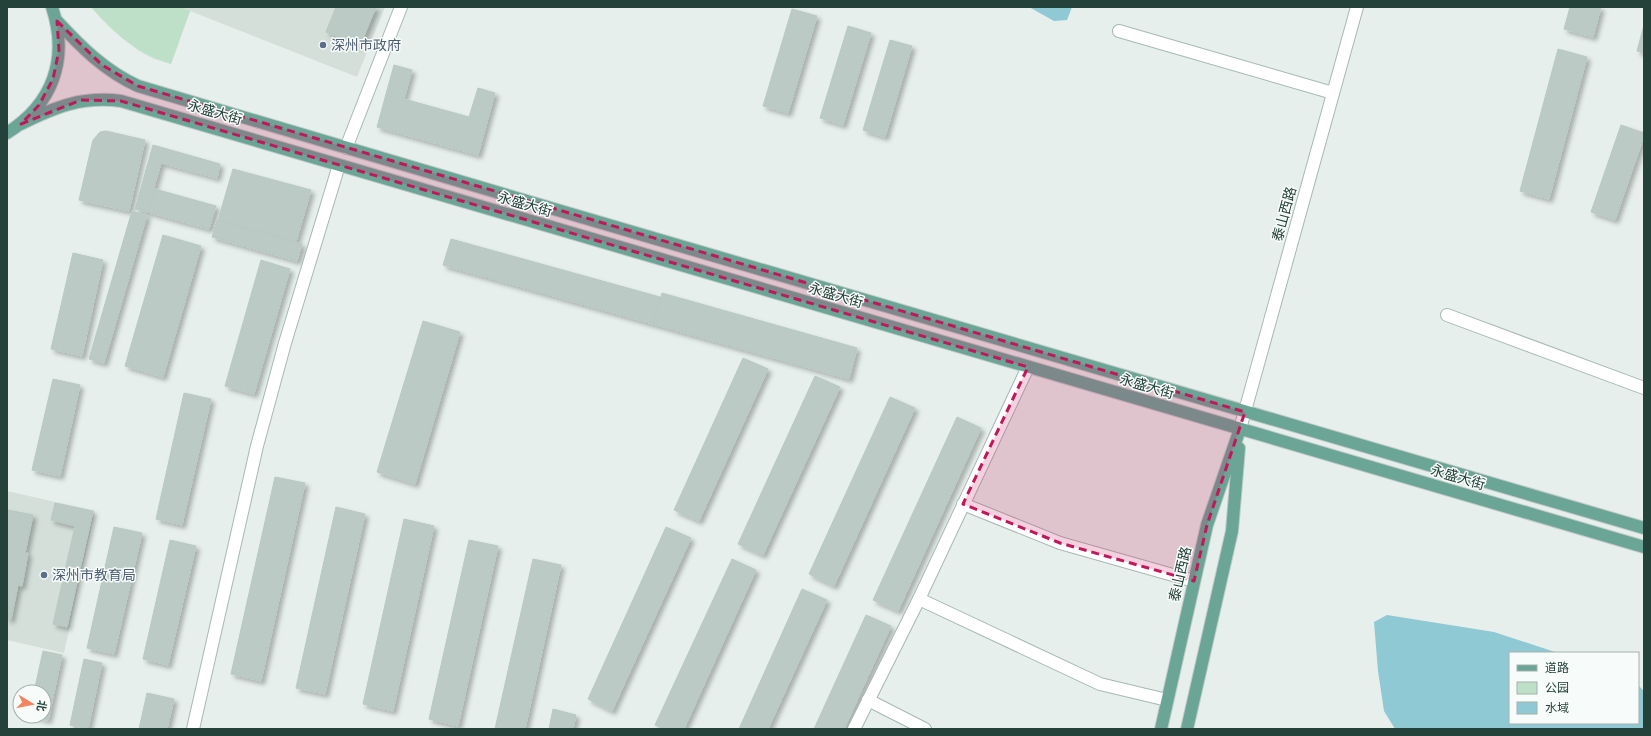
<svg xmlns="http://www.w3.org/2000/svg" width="1651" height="736" font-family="'PT Sans Narrow','Noto Sans SC',sans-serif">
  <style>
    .built { fill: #d4dfda }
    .green { fill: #bfe0c8 }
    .water { fill: #8ec9d4 }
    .building { fill: #bbcac4; stroke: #b8c9c2; filter: url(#shadow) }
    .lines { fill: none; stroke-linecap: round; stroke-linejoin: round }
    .minor-casing { stroke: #a8b8b2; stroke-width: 14 }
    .major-casing { stroke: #c2cac8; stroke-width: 14 }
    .minor { stroke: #fff; stroke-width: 12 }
    .major { stroke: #6aa596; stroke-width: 12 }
    .marked { fill: #c2185b; fill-opacity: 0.2; stroke: #c2185b; stroke-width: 3; stroke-dasharray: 8 5; stroke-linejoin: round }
    .service-dot { fill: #5c6f8a; stroke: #f7fbf9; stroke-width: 1.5 }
    .labels { text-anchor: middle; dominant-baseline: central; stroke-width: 3; stroke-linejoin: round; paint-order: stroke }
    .service-label { font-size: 14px; fill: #4e5e75; stroke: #f7fbf9; text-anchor: start }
    .street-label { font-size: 14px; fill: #24423a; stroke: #f7fbf9 }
  </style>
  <defs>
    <filter id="shadow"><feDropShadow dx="3.5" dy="3.5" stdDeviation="2" flood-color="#0004"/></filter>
  </defs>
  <rect width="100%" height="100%" fill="#e6efeb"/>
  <g class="built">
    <polygon points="91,7 385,7 357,77 190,11 171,64 154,59 139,51 122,38"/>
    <polygon points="7,491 95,511 64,653 7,640"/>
  </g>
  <path class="green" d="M91 7H181L190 11 171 64C138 54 113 33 91 7Z"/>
  <g class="water">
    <polygon points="1029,7 1072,7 1067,20 1054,21"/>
    <polygon points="1387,615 1494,632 1558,653 1510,653 1510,723 1638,723 1638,685 1644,691 1644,729 1395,729 1384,711 1378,671 1374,622"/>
  </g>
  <g class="building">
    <polygon points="336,7 376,7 360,46 326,32"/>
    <polygon points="1570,7 1601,7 1593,37 1564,29"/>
    <polygon points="792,9 817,16 788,113 763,106"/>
    <polygon points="1644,25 1644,53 1637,51"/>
    <polygon points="848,26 871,33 843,125 820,118"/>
    <polygon points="890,40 912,46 885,137 863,130"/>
    <polygon points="1558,49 1587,57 1549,199 1520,191"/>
    <polygon points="394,65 412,70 404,99 469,117 478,88 495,93 478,155 377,127"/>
    <polygon points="1621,125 1644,133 1644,136 1615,220 1591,212"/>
    <polygon points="106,131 145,140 129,211 79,200 93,140 100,132"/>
    <polygon points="153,145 220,164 217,178 161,163 147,212 135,209"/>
    <polygon points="233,169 311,190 296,242 218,220"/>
    <polygon points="155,189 216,206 209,229 148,212"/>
    <polygon points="132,211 147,215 104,363 89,359"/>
    <polygon points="217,220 302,244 297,261 212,237"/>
    <polygon points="163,235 201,246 163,377 125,366"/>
    <polygon points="451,239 660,297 653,324 443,265"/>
    <polygon points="73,253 103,260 82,356 51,349"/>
    <polygon points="261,260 290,269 254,394 225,386"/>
    <polygon points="662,293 857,348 849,379 653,324"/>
    <polygon points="423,321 460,332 415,484 377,472"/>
    <polygon points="743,358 768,369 699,521 674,510"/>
    <polygon points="815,376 840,387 763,555 738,544"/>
    <polygon points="53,379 80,385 60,476 32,470"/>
    <polygon points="184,393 211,399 182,525 156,519"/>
    <polygon points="890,397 915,408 834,586 809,574"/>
    <polygon points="957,417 981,428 898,611 873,600"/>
    <polygon points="275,477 305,483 261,681 231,674"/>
    <polygon points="55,503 93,511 67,627 53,624 75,526 51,520"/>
    <polygon points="336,507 365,514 325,694 296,688"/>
    <polygon points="8,510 33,515 25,553 28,553 22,586 18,585 11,619 7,619"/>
    <polygon points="404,519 434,526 393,711 363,704"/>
    <polygon points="114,527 142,533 114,654 87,648"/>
    <polygon points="666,527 691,538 612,711 588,699"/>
    <polygon points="170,540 196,546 168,665 143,659"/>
    <polygon points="469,540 498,546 458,726 429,719"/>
    <polygon points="533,559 561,565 525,729 495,729"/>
    <polygon points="732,559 756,570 684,729 664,729 655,725"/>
    <polygon points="802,589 827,600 768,729 739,729"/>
    <polygon points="866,615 891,626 844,729 814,729"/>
    <polygon points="43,651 62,655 48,720 32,716 44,716 44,692 34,692"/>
    <polygon points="84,659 102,663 88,729 70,725"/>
    <polygon points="147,693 174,699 167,729 139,729"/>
    <polygon points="553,709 576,715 573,729 549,729"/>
  </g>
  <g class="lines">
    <defs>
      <g id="minor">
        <polyline points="1119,31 1333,93"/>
        <polyline points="346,148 401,7"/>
        <polyline points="1447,315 1644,388"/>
        <polyline points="1240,429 1357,7"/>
        <polyline points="963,504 1060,543 1194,581"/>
        <polyline points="919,599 1100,684 1167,700"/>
        <polyline points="868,700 925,729"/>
        <polyline points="193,729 257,446 285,343 339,165"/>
        <polyline points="854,729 919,599 1028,367"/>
      </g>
      <g id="major">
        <path d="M57 21C81 47 105 71 138 86L513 197 1644 528"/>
        <path d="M21 124C55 107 82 96 121 101L1644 547"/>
        <path d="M7 133C53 104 69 59 52 7"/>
        <polyline points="1161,729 1207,525 1240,429"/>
        <polyline points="1187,729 1232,531 1239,448"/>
      </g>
    </defs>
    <use href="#minor" class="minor-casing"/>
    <use href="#major" class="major-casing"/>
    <use href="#minor" class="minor"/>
    <use href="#major" class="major"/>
  </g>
  <path class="marked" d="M57 21 102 65 138 86 1245 412 1207 525 1194 581 1060 543 963 504 1028 367 121 101 81 100 21 124 39 105 53 79 59 50Z"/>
  <g class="service-dot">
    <circle cx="323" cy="45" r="4"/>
    <circle cx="44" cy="575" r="4"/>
  </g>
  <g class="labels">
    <g class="service-label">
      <text x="331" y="45">深州市政府</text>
      <text x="52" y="575">深州市教育局</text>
    </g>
    <g class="street-label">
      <text transform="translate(215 112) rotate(16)">永盛大街</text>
      <text transform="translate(525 204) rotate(16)">永盛大街</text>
      <text transform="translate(1284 214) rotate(-75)">泰山西路</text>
      <text transform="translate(836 295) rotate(16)">永盛大街</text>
      <text transform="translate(1147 386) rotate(16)">永盛大街</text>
      <text transform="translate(1458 477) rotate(16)">永盛大街</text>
      <text transform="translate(1180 574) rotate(-77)">泰山西路</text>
    </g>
  </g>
  <rect width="1651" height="736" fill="none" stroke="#24423a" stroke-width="16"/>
  <rect x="1509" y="652" width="130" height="72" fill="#f7fbf9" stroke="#a3b1ad"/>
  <rect x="1517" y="665" width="20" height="6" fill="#6aa596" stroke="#a3b1ad"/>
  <text x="1545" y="672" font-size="12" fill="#24423a">道路</text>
  <rect x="1517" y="682" width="20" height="12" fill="#bfe0c8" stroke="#a3b1ad"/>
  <text x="1545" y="692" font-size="12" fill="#24423a">公园</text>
  <rect x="1517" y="702" width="20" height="12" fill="#8ec9d4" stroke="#a3b1ad"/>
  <text x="1545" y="712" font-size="12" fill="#24423a">水域</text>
  <g transform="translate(32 704) rotate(100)"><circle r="19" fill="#f7fbf9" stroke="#a3b1ad"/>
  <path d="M0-3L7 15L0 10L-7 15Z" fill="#f4845f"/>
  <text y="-6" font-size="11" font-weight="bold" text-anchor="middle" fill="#24423a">北</text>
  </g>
</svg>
